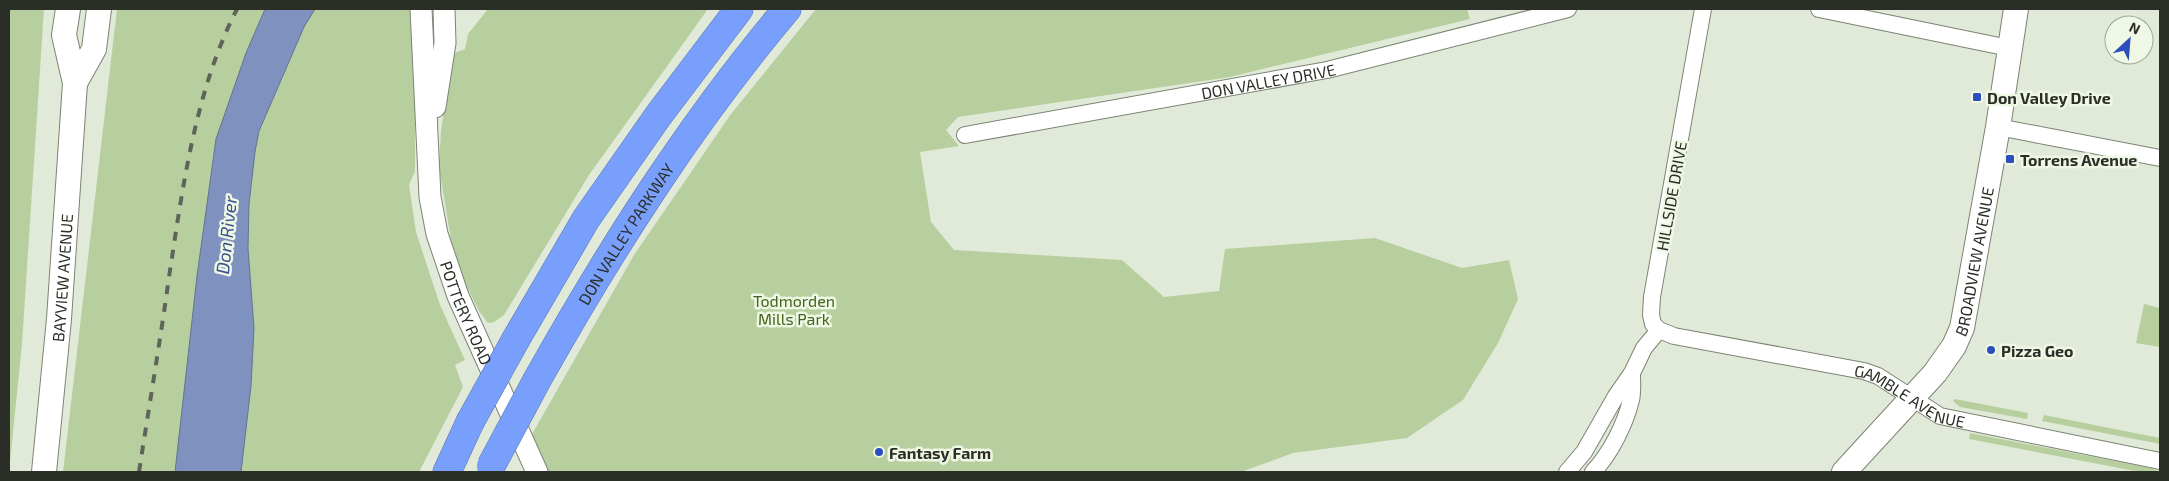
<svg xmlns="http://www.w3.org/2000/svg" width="2169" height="481" font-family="'Exo 2',sans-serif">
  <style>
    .green { fill: #b7cf9e }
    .water { fill: #7e91bf; stroke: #657391 }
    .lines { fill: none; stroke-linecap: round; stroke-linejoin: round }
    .minor-casing { stroke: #7c8473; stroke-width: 18 }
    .tertiary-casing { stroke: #7c8473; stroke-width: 23 }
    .secondary-casing { stroke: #7c8473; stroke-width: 26 }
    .motorway-casing { stroke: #5e77b1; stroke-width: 29 }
    .minor { stroke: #fff; stroke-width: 16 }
    .tertiary { stroke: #fff; stroke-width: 21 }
    .secondary { stroke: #fff; stroke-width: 24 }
    .motorway { stroke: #799ffc; stroke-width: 28 }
    .rail { stroke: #5f645a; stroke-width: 4; stroke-dasharray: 9 9; stroke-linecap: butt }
    .motorway-bridge-casing { stroke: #5e77b1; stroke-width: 29; stroke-linecap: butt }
    .motorway-bridge { stroke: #799ffc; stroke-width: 28 }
    .poi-dot { fill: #2b4dbd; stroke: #eef8e5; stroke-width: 2 }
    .labels { text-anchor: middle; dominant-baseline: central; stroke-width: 5; stroke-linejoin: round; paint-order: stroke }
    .street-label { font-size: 16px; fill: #2b2e27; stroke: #eef8e5 }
    .poi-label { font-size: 16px; font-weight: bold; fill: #2b2e27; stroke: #eef8e5; text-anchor: start }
    .park-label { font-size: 16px; fill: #45621c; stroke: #eef8e5 }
    .water-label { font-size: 18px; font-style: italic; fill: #3b528e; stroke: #eef8e5 }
  </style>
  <rect width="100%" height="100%" fill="#e1ead8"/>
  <g class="green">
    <polygon points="9,9 44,9 22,344 9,472"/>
    <polygon points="117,9 415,9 415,171 409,185 416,232 440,305 465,360 455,365 463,387 419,472 63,472"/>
    <polygon points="488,9 708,9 589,175 504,315 494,322 488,323 479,311 464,281 451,240 439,167 441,131 452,54 465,49 468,34"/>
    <polygon points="816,9 1467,9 1470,19 1230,77 958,117 946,130 959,146 920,152 931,222 954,250 1122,260 1164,297 1219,291 1225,249 1375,238 1462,268 1509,260 1518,299 1498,343 1463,400 1407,438 1293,453 1241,472 528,472 531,436 634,255 731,114"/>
    <polygon points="2144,304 2160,308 2160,347 2136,343"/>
    <polygon points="1955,399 2028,413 2027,419 1960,407 1953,401"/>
    <polygon points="2044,415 2160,438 2160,444 2042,421"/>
    <polygon points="1970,433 2151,468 2160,472 2140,472 1969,439"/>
  </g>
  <polygon class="water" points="265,9 315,9 304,27 259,131 255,152 249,204 248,248 254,328 251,386 241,472 175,472 197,276 216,139 246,53"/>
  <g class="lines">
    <defs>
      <g id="minor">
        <path id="s1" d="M1703 9 1652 297 1651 315 1653 324 1659 330 1674 336 1864 371 1878 376 1940 416 2160 461"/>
        <polyline points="1819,9 2009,48"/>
        <polyline points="1998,127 2160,158"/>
        <path id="s2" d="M965 135 1327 70 1568 9"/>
        <polyline points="1567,472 1584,452 1616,396 1632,373 1644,348 1659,330"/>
        <path d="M1593 472C1610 454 1625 425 1631 400 1633 392 1632 382 1632 373"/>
      </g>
      <g id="tertiary">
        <path id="s3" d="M421 9 430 197 437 234 458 296 537 472"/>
        <polyline points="435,107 445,43 444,9"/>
      </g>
      <g id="secondary">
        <polyline points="75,83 94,49 99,9"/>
        <path id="s4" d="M44 472 59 319 75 83 64 35 68 9"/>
        <path id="s5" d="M1844 472 1935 373 1954 346 1962 328 1998 127 2016 9"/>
      </g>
      <g id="motorway">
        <polyline points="516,339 586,219 658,116 739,9"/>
        <path id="s6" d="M537 380C610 250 690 124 787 9"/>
        <polyline points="447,472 470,422"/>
      </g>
    </defs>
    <use href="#minor" class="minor-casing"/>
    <use href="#tertiary" class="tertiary-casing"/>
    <use href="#secondary" class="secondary-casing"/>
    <use href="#motorway" class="motorway-casing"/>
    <use href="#minor" class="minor"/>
    <use href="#tertiary" class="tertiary"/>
    <use href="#secondary" class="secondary"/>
    <use href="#motorway" class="motorway"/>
    <path class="rail" d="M139 472C149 407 160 342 169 277 183 186 195 91 237 9"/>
    <defs>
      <g id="motorway-bridge">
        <polyline points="470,422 516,339"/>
        <polyline points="491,466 537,380"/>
      </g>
    </defs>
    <use href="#motorway-bridge" class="motorway-bridge-casing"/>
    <use href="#motorway-bridge" class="motorway-bridge"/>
  </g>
  <g class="poi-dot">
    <rect x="1972" y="92" width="10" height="10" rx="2.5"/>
    <rect x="2005" y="154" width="10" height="10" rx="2.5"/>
    <circle cx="1991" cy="350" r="5"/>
    <circle cx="879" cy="452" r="5"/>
  </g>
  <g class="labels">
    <g class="street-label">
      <text stroke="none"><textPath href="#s2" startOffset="308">DON VALLEY DRIVE</textPath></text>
      <text transform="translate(1671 196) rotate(-80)">HILLSIDE DRIVE</text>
      <text stroke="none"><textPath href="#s6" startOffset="171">DON VALLEY PARKWAY</textPath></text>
      <text stroke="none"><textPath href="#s5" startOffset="255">BROADVIEW AVENUE</textPath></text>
      <text stroke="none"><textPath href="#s4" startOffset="195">BAYVIEW AVENUE</textPath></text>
      <text stroke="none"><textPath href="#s3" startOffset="310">POTTERY ROAD</textPath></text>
      <text stroke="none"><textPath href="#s1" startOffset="590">GAMBLE AVENUE</textPath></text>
    </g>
    <g class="poi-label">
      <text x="1987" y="97">Don Valley Drive</text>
      <text x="2020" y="159">Torrens Avenue</text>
      <text x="2001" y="350">Pizza Geo</text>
      <text x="889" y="452">Fantasy Farm</text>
    </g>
    <g class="park-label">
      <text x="794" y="300">Todmorden<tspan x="794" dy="18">Mills Park</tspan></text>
    </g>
    <g class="water-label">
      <text transform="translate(226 235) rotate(-84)">Don River</text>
    </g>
  </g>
  <rect width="2169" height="481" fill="none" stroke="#2b2e27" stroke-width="20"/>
  <g transform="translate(2129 40) rotate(26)"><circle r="24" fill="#eef8e5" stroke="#a0a799"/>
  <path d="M0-4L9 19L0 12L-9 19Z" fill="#2b4dbd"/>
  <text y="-8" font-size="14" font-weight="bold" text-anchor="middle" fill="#2b2e27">N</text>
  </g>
</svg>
